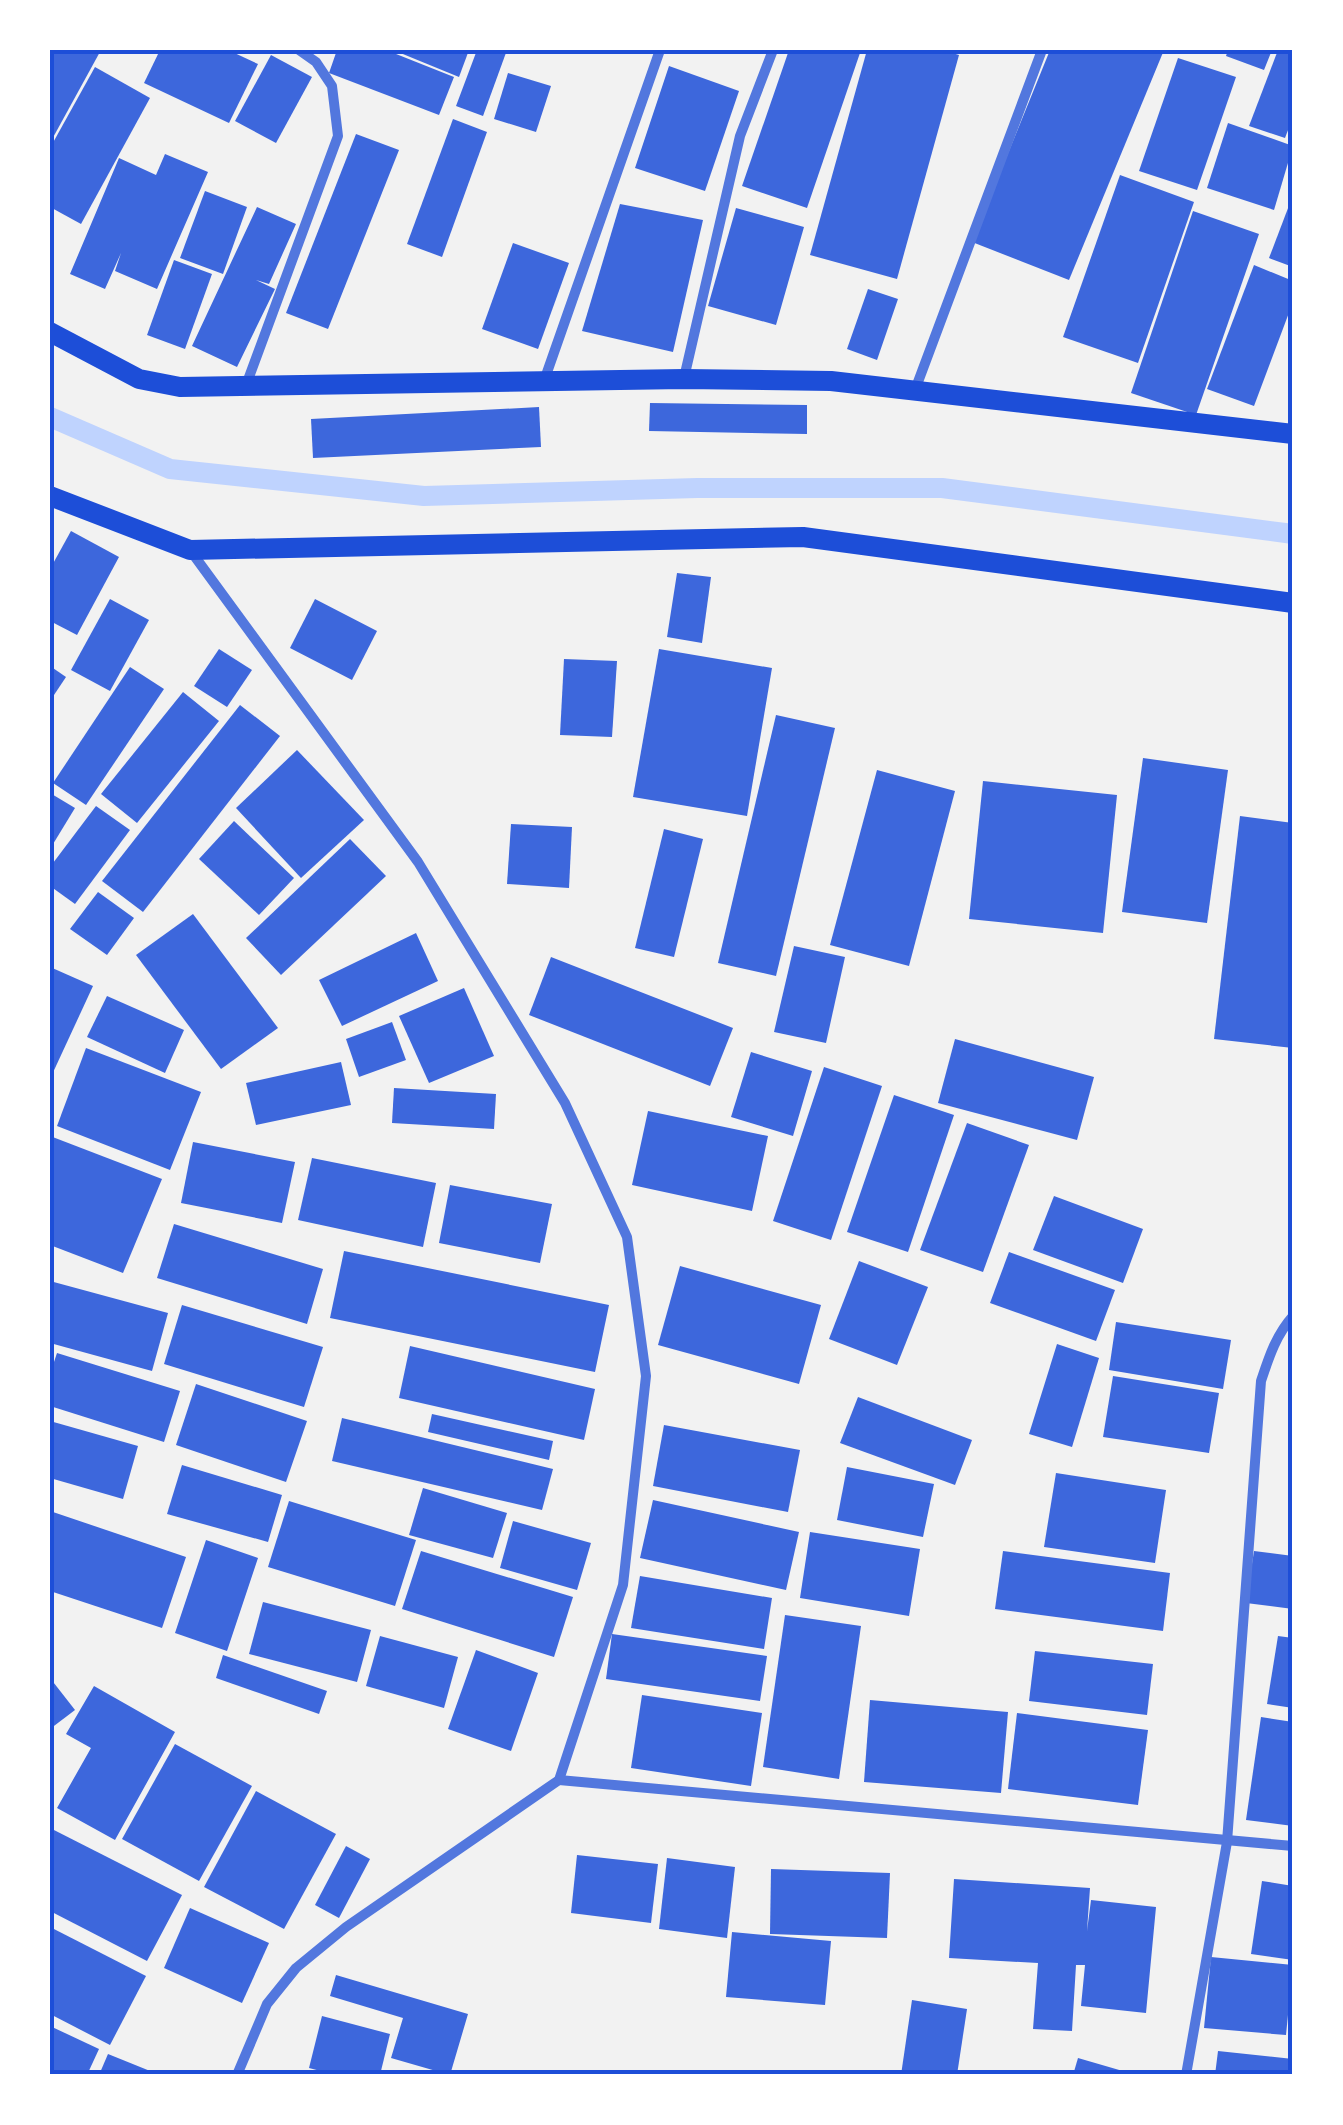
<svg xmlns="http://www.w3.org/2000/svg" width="1343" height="2125" font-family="'Varela Round',sans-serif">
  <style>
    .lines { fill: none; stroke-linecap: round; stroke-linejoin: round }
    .stream { stroke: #bfd3fe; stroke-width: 20 }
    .building { fill: #3d67dc }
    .minor { stroke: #5277de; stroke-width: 10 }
    .secondary { stroke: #1d4ed8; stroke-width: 20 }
    .neatline { fill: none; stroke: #1d4ed8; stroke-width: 4 }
  </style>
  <rect width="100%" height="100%" fill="#f2f2f2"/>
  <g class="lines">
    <polyline class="stream" points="50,417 170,469 424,496 697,488 942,488 1293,534"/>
  </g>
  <g class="building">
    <polygon points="50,50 101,50 50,143"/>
    <polygon points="160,50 228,50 258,64 229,123 144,83"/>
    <polygon points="337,50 386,50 454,77 439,115 329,73"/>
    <polygon points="393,50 469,50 459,77"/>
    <polygon points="477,50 507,50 483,116 456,106"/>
    <polygon points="789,50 861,50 807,208 742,186"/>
    <polygon points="867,50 942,50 959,55 897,279 810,255"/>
    <polygon points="1050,50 1164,50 1069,280 972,242"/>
    <polygon points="1228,50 1272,50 1264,70 1226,56"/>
    <polygon points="1278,50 1293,50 1293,117 1285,138 1249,126"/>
    <polygon points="271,55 312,77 276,143 235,121"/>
    <polygon points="1178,58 1236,77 1197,190 1139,171"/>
    <polygon points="669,66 739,91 705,191 635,168"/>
    <polygon points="95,67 150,98 81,224 50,207 50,148"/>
    <polygon points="508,73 551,86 536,132 494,119"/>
    <polygon points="453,119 487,132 442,257 407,244"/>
    <polygon points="1228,123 1293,146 1274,210 1207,188"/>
    <polygon points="356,134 399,150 328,329 286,313"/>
    <polygon points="165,154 208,172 157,289 115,271 121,253 105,289 70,274 119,158 156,175"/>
    <polygon points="1120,175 1194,202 1138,363 1063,337"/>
    <polygon points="205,191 247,207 223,274 180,258"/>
    <polygon points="1293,195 1293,267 1269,258"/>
    <polygon points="620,204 703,220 673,352 582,331"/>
    <polygon points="257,207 296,224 269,284 256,280 275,289 237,367 192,346"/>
    <polygon points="736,208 804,227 776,325 708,306"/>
    <polygon points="1193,211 1259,234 1196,415 1131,393"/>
    <polygon points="513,243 569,263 538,349 482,329"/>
    <polygon points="174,260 212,274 185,349 147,335"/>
    <polygon points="1254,265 1293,281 1293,302 1254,406 1207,389"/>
    <polygon points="868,289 898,299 877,360 847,349"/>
    <polygon points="650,403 807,405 807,434 649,431"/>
    <polygon points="539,407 541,447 313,458 311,419"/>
    <polygon points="71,531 119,557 77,635 50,621 50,569"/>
    <polygon points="677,573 711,577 702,643 667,637"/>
    <polygon points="110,599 149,620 110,691 71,670"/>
    <polygon points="315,599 377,631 352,680 290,648"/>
    <polygon points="219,649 252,670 227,707 194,686"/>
    <polygon points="659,649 772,668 747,816 633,797"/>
    <polygon points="564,659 617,661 612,737 560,735"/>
    <polygon points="50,666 66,677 50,701"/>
    <polygon points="130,667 164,689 86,805 53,783"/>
    <polygon points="183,692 219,721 137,823 101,794"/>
    <polygon points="240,705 280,736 143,912 102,881"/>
    <polygon points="776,715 835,728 776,976 718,963"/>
    <polygon points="297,750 364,820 301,878 236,808"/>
    <polygon points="1143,758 1228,770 1207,923 1122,912"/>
    <polygon points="877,770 955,791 909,966 830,945"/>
    <polygon points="983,781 1117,795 1103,933 969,919"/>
    <polygon points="50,793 75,808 50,849"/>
    <polygon points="96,806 130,830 75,904 50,886 50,867"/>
    <polygon points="1240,816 1293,823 1293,1048 1214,1039"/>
    <polygon points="234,821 294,878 259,915 199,859"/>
    <polygon points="511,824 572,827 569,888 507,884"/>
    <polygon points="664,829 703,839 674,957 635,948"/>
    <polygon points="350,839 386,876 281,975 246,938"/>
    <polygon points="98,892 134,918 107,955 70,929"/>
    <polygon points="193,914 278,1028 221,1069 136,955"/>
    <polygon points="416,933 438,981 342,1026 319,980"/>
    <polygon points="794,946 845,957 826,1043 774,1032"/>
    <polygon points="551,957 733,1028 710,1086 529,1015"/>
    <polygon points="50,967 93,986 50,1079"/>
    <polygon points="464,988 494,1056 429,1083 399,1016"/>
    <polygon points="107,996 184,1030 165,1073 87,1037"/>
    <polygon points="392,1022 406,1060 359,1077 346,1039"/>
    <polygon points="955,1039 1094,1077 1077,1140 938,1103"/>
    <polygon points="86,1048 201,1092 170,1170 57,1126"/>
    <polygon points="751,1052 812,1071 793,1136 731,1117"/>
    <polygon points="341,1062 351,1105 256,1125 246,1083"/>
    <polygon points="824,1067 882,1086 831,1240 773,1221"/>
    <polygon points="394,1088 496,1094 494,1129 392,1123"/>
    <polygon points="894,1095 954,1115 908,1252 847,1232"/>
    <polygon points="648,1111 768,1136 752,1211 632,1185"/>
    <polygon points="967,1123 1029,1145 983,1272 920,1250"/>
    <polygon points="50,1136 162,1179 123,1273 50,1245"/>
    <polygon points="193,1142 295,1162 282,1223 181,1203"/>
    <polygon points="312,1158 436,1183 423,1247 298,1220"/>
    <polygon points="450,1185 552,1204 540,1263 439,1243"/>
    <polygon points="1054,1196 1143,1229 1123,1283 1033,1250"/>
    <polygon points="174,1224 323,1269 307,1324 157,1278"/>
    <polygon points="344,1251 609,1305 595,1372 330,1318"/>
    <polygon points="1009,1252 1115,1290 1096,1341 990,1303"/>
    <polygon points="859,1261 928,1287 897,1365 829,1339"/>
    <polygon points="680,1266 821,1305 799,1384 658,1345"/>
    <polygon points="50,1281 168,1313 152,1371 50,1343"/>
    <polygon points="182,1305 323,1347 304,1407 164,1364"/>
    <polygon points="1116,1322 1231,1340 1223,1389 1109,1370"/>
    <polygon points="1057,1344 1099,1358 1072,1447 1029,1434"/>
    <polygon points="410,1346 595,1389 584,1440 399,1398"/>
    <polygon points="57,1353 180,1391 164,1442 50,1406 50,1374"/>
    <polygon points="1113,1376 1219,1393 1209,1453 1103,1437"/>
    <polygon points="196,1384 307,1421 286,1482 176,1445"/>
    <polygon points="858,1397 972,1440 955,1485 840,1443"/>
    <polygon points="432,1414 553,1441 549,1460 428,1432"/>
    <polygon points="342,1418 553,1469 542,1510 332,1461"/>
    <polygon points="50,1421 138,1446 123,1499 50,1478"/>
    <polygon points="664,1425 800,1450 788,1512 653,1486"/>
    <polygon points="182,1465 282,1495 268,1542 167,1514"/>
    <polygon points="847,1467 934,1484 923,1537 837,1520"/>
    <polygon points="1056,1473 1166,1490 1155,1563 1044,1547"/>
    <polygon points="423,1488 507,1513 493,1558 409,1535"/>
    <polygon points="653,1500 799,1532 786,1590 640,1558"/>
    <polygon points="289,1501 416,1540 395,1606 268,1567"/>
    <polygon points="50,1511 186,1557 162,1628 50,1591"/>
    <polygon points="513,1521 591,1543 577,1590 500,1568"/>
    <polygon points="810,1532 920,1549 909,1616 800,1598"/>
    <polygon points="206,1540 258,1558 227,1651 175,1633"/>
    <polygon points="421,1551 573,1597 554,1657 402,1609"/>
    <polygon points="1003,1551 1170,1573 1163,1631 995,1609"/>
    <polygon points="1254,1551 1293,1556 1293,1609 1246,1603"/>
    <polygon points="640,1576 772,1598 764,1649 631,1628"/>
    <polygon points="263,1602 371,1630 357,1682 249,1654"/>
    <polygon points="785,1615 861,1626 839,1779 763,1767"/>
    <polygon points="612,1634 767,1656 760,1701 606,1679"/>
    <polygon points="380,1636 458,1657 444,1708 366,1686"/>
    <polygon points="1278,1636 1293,1638 1293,1708 1267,1704"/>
    <polygon points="476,1650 538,1673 511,1751 448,1729"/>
    <polygon points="1035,1651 1153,1664 1147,1715 1029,1701"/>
    <polygon points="223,1655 327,1691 319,1714 216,1678"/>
    <polygon points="50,1678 75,1710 50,1729"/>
    <polygon points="94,1686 175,1732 115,1840 57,1808 91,1748 66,1734"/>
    <polygon points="642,1695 762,1713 751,1786 631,1768"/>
    <polygon points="870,1700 1008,1712 1001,1793 864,1782"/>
    <polygon points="1017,1713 1148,1730 1138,1805 1008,1789"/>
    <polygon points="1261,1717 1293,1722 1293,1826 1246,1820"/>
    <polygon points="175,1744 252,1786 199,1881 122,1839"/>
    <polygon points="256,1791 336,1834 284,1929 204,1887"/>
    <polygon points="50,1828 182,1895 147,1961 50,1911"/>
    <polygon points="346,1846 370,1859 339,1918 315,1905"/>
    <polygon points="577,1855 658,1864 651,1923 571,1913"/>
    <polygon points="667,1858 735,1867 727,1938 659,1929"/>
    <polygon points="771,1869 890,1873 887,1938 770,1934"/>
    <polygon points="954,1879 1090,1888 1087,1931 1091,1900 1156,1907 1146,2013 1081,2006 1085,1965 1076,1965 1072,2031 1033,2029 1038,1963 949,1958"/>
    <polygon points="1262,1881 1293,1886 1293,1960 1251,1954"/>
    <polygon points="190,1908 269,1943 242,2003 164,1968"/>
    <polygon points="50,1927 146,1976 110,2045 50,2014"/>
    <polygon points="732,1932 831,1941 825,2005 726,1997"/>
    <polygon points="1211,1957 1293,1965 1286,2035 1204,2028"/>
    <polygon points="336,1975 468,2014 450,2075 391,2058 403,2018 330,1996"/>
    <polygon points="912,2000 967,2009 957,2075 901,2075"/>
    <polygon points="322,2016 390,2034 380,2075 336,2075 309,2068"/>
    <polygon points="50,2026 99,2049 87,2075 50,2075"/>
    <polygon points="1218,2051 1293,2059 1293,2075 1215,2075"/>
    <polygon points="108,2054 160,2075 99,2075"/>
    <polygon points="1078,2058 1133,2074 1133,2075 1073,2075"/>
  </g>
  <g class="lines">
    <g class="minor">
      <polyline points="684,378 740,136 773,50"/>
      <polyline points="544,381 660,50"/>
      <polyline points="245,388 338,136 332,86 316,62 299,50"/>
      <polyline points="915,390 1042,50"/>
      <polyline points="190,550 418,862 565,1103 627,1237 646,1376 623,1585 559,1780 346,1927 296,1968 267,2004 237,2075"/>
      <polyline points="559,1780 1293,1846"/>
      <path d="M1186 2075 1227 1842 1261 1381C1269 1357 1276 1335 1293 1316"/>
    </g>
    <g class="secondary">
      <polyline points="50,332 139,379 180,387 684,379 831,381 1293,434"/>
      <polyline points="50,496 190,550 803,537 1293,603"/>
    </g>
  </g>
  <rect width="1343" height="2125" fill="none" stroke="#ffffff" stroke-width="105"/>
  <rect x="52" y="52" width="1238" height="2020" class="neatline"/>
</svg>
